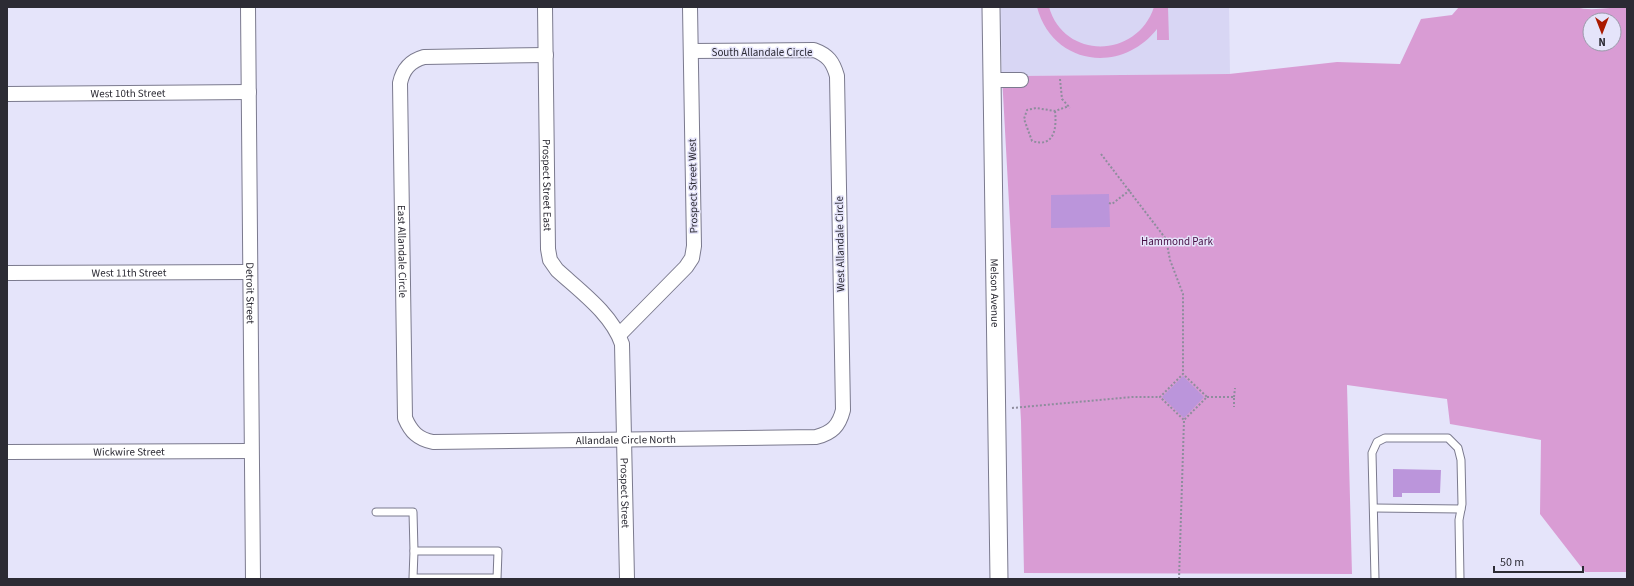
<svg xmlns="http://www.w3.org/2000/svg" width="1634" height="586" font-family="'Source Sans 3',sans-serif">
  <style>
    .built { fill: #d8d6f4 }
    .green { fill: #d99cd4; fill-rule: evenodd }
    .building { fill: #bb95db }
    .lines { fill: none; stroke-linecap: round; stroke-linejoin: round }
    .service-casing { stroke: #7b7a8e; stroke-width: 9 }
    .minor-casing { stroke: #7b7a8e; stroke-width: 16 }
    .tertiary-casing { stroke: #7b7a8e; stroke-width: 19 }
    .path { stroke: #8e8d9d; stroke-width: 2; stroke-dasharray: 2 2; stroke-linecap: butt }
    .service { stroke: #fff; stroke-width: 7 }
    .minor { stroke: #fff; stroke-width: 14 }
    .tertiary { stroke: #fff; stroke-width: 17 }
    .labels { text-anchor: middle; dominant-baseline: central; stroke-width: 3; stroke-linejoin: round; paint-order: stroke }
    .street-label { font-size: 11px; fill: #2c2b34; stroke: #e5e4fa }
    .park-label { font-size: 11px; fill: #460e44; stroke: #e5e4fa }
  </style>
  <rect width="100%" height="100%" fill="#e5e4fa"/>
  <polygon class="built" points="1001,7 1229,7 1230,74 1002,76"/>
  <g class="green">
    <path d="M1037 7H1049C1064 60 1137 59 1154 7H1168L1169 40H1157V29C1121 75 1052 65 1037 7Z"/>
    <path d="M1459 7H1576C1590 12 1611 7 1627 7V572H1585L1540 514 1541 440 1450 424 1447 399 1347 385 1352 574 1024 573 1021 421 1002 76 1229 74 1337 62 1400 64 1421 19 1452 15ZM1590 20H1614V44H1590Z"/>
  </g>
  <g class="building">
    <polygon points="1109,194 1110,227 1051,228 1051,195"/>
    <polygon points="1183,376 1204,397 1184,418 1162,397"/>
    <polygon points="1393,469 1441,470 1440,493 1402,493 1402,497 1393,497"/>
  </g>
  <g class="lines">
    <defs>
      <g id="service">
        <polyline points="1374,508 1461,509"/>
        <polyline points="376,512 413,512 414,551"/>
        <polyline points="497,578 413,578 414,551 498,551 497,579"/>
        <polyline points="1375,579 1372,453 1377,442 1385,438 1448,438 1458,448 1461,460 1462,504 1459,520 1460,579"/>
      </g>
      <g id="minor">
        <path id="s1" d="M248 7 253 579"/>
        <path id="s2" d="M545 7 548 249 550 260 557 270C580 291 612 314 622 344L627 579"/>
        <path id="s3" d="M546 55 424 57C410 61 403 69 400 83L405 418C411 432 418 439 433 442L816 437C832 433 839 426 843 410L837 76C833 62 828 55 814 50L691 51"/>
        <polyline points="992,80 1021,80"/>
        <path id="s4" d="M7 94 249 92"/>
        <path id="s5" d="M7 273 250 272"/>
        <polyline points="619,335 686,267 692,258 694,246 690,7"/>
        <path id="s6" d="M7 452 251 451"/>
      </g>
      <g id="tertiary">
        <path id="s7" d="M991 7 999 579"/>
      </g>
    </defs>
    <use href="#service" class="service-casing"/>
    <use href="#minor" class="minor-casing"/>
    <use href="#tertiary" class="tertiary-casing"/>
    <g class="path">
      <polyline points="1060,79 1062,99 1070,108"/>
      <path d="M1055 111C1057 129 1054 148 1032 141L1024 119 1027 110 1036 108 1055 111 1069 106"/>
      <polyline points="1101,154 1166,239 1170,260 1183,294 1183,374"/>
      <polyline points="1109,203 1112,204 1130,190"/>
      <polyline points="1207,397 1234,397 1234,407"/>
      <polyline points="1234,397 1235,388"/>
      <polyline points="1012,408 1132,397 1160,397"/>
      <polyline points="1179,579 1184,420 1207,397 1183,374 1160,397 1184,420"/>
    </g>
    <use href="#service" class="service"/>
    <use href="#minor" class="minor"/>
    <use href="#tertiary" class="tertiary"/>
  </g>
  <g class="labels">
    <g class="street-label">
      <text x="762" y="52">South Allandale Circle</text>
      <text stroke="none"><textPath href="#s4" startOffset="121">West 10th Street</textPath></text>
      <text stroke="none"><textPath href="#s2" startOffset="178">Prospect Street East</textPath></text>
      <text transform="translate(693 186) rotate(-91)">Prospect Street West</text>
      <text transform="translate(840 244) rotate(-91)">West Allandale Circle</text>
      <text stroke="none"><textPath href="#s3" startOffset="328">East Allandale Circle</textPath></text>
      <text stroke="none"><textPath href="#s5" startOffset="122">West 11th Street</textPath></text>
      <text stroke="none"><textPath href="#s1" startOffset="286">Detroit Street</textPath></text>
      <text stroke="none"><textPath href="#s7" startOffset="286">Melson Avenue</textPath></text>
      <text stroke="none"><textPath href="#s3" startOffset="726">Allandale Circle North</textPath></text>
      <text stroke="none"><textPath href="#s6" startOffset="122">Wickwire Street</textPath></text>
      <text stroke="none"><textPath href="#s2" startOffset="514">Prospect Street</textPath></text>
    </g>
    <g class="park-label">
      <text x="1177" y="241">Hammond Park</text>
    </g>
  </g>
  <rect width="1634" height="586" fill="none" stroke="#2c2b34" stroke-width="16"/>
  <g transform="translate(1602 32) rotate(180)"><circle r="19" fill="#e5e4fa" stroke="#9b9aab"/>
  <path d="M0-3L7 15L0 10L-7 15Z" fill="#aa1a00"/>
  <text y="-6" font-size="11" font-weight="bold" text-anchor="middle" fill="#2c2b34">N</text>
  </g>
  <path d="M1494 566v6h89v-6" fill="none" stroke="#2c2b34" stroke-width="2"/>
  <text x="1500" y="566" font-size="12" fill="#2c2b34" stroke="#e5e4fa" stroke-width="3" paint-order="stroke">50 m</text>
</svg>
